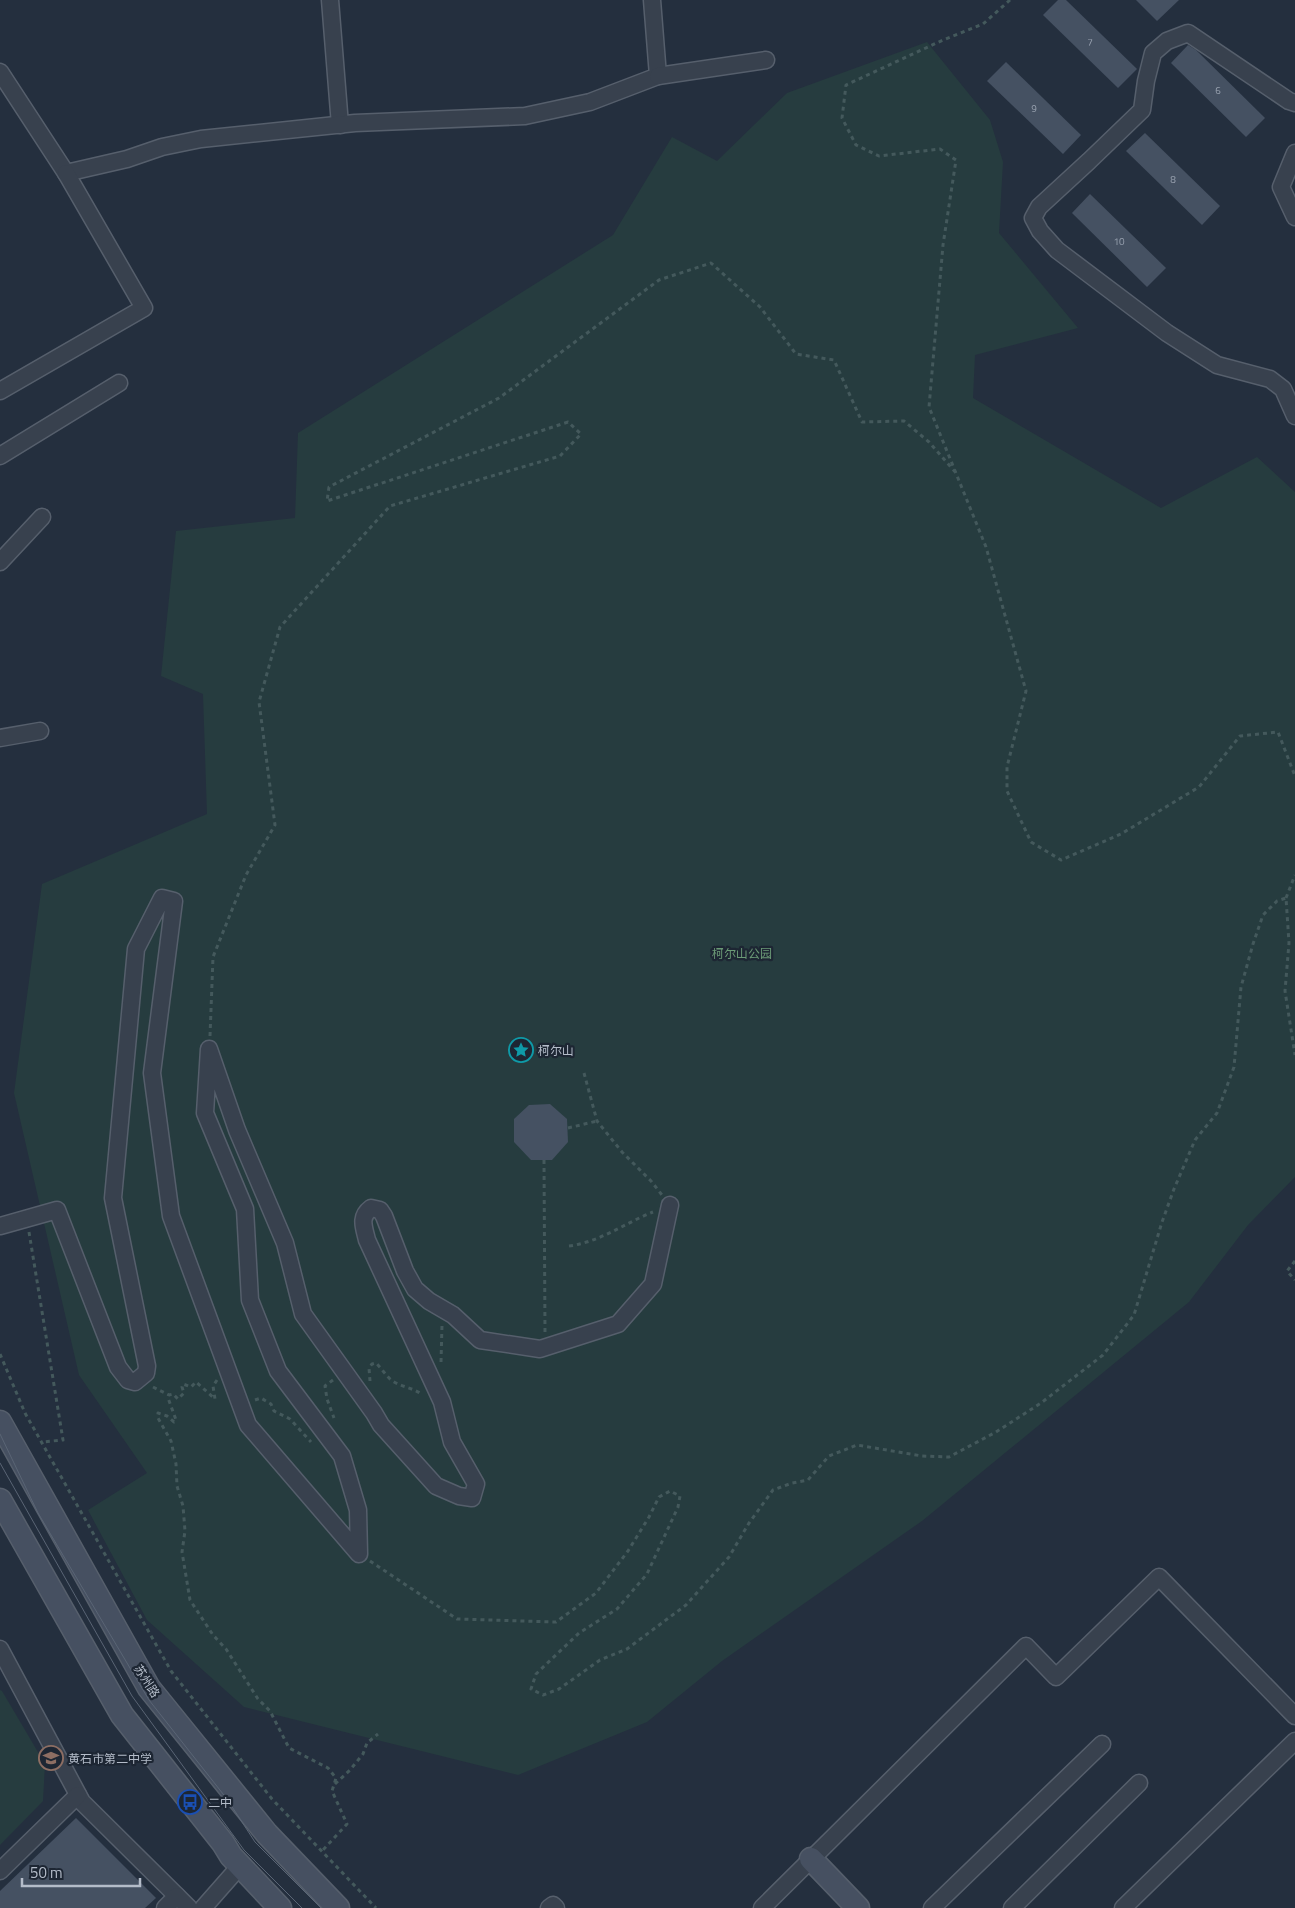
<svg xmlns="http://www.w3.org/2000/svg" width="1295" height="1908" font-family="'Titillium Web','Noto Sans SC',sans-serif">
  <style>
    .green { fill: #263c3f }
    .building { fill: #455162 }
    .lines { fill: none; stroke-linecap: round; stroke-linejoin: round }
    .street-casing { stroke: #565f6c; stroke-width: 19 }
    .secondary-casing { stroke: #565f6c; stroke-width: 25 }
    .path { stroke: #44595c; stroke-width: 3; stroke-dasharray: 4 4; stroke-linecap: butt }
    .street { stroke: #38414e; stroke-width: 16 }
    .secondary { stroke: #465061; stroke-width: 22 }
    .tram { stroke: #5a6575; stroke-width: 1 }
    .labels { text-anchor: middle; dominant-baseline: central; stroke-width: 4.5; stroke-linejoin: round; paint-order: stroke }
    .number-label { font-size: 10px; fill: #98a1af }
    .park-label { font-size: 12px; fill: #6b9a76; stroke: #1d2633 }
    .poi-label { font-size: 12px; fill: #b4bcc9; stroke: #1d2633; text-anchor: start }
    .street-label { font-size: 12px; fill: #b4bcc9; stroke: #1d2633 }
  </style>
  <rect width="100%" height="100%" fill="#242f3e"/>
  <g class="green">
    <polygon points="927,42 990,120 1003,162 999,233 1078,328 975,355 973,398 1161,508 1257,457 1295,492 1295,1177 1248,1225 1189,1302 922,1521 722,1661 647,1722 518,1775 244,1707 147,1620 88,1510 147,1473 79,1375 14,1093 42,884 207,814 203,694 161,676 176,531 295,518 298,433 613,235 672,137 717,161 787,93"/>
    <polygon points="0,1690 2,1691 45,1764 43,1801 0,1845"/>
  </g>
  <g class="building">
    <polygon points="1058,0 1066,0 1137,69 1118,88 1043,15"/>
    <polygon points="1136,0 1179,0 1157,21"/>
    <polygon points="1188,45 1196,50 1265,118 1246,137 1171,63"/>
    <polygon points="1006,62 1081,135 1063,154 987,81"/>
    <polygon points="1145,133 1220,206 1202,225 1126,151"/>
    <polygon points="1090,194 1166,268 1147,287 1072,213"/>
    <polygon points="550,1104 567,1119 568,1142 552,1160 531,1160 514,1142 514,1119 529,1105"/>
    <polygon points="76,1818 156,1898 145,1908 0,1908 0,1891"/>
  </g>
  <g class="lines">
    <defs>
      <g id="street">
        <polyline points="330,0 340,125"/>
        <polyline points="0,72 66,173 127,159 162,147 201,139 355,123 525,116 590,102 658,76 652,0"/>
        <polyline points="658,76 766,60"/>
        <polyline points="1295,103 1289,101 1188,33 1167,41 1153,53 1146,81 1142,110 1089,161 1039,207 1033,218 1040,231 1057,250 1167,333 1217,365 1270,379 1283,389 1295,416"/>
        <polyline points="1295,153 1281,187 1295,217"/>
        <polyline points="0,391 144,308 66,173"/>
        <polyline points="0,456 119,383"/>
        <polyline points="0,562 42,517"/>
        <polyline points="0,738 40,731"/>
        <path d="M0 1226 57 1210 118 1367 128 1380 135 1382 146 1373 147 1366 113 1198 136 949 162 898 174 901 152 1073 171 1216 248 1425 359 1554 358 1510 342 1456 278 1371 250 1300 245 1209 205 1113 209 1049 237 1130 285 1243 303 1314 374 1413 381 1425 436 1486 459 1496 472 1498 476 1484 452 1442 442 1402 367 1240C364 1227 359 1217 371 1208L380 1210 384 1216 405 1271 415 1289 429 1301 453 1315 480 1340 540 1349 618 1324 653 1284 670 1205"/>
        <polyline points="0,1649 82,1802 177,1896"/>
        <polyline points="0,1871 78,1795"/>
        <polyline points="165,1908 177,1896 189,1908"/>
        <polyline points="203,1908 240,1866"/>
        <polyline points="549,1908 553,1905 556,1908"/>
        <polyline points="762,1908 1026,1646 1056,1677 1159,1577 1295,1716"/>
        <polyline points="932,1908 1102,1744"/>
        <polyline points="1012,1908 1139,1783"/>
        <polyline points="1123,1908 1295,1741"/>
      </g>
      <g id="secondary">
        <polyline points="0,1422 149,1688 267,1834 338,1908"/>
        <polyline points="0,1500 122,1715 223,1843 231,1856 280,1908"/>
        <polyline points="811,1859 858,1908"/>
      </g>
    </defs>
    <use href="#street" class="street-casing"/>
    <use href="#secondary" class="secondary-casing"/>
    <g class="path">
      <polyline points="1010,0 983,24 943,40 846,85 842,118 856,145 879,156 940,149 956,160 943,245 929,407 986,547 1026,691 1007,767 1007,791 1031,842 1061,860 1121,834 1199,787 1240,736 1278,732 1295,776"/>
      <polyline points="1286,898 1295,875"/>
      <polyline points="210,1036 213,957 246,875 275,825 259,702 280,627 390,506 560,456 581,434 568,422 327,501 329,487 499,398 659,280 711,263 760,307 796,354 834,360 862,422 904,421 929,442 956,473"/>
      <polyline points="584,1073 597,1121 622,1152 651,1181 662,1195"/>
      <polyline points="568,1128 597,1121"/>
      <polyline points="544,1160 545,1332"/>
      <polyline points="29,1232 63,1440 42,1442"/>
      <path d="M569 1246C600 1242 625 1223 653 1212"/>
      <polyline points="1295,1261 1287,1271 1295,1280"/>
      <polyline points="0,1354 25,1413 171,1671 272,1799 376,1908"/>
      <polyline points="441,1362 442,1325"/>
      <polyline points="217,1380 213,1386 215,1399 196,1382 191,1387 183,1384 182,1387 184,1393 178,1399 173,1394 169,1395 168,1398 176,1420 174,1422 167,1416 158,1413 158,1418 171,1441 176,1464 177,1486 183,1506 185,1531 182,1552 190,1600 213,1635 226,1649 258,1699 270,1711 289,1748 328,1768 336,1778 332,1791 347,1824 322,1851"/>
      <polyline points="333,1380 325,1386 327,1399 334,1418"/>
      <path d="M370 1381 369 1368 372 1364 376 1363C381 1368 385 1374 390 1379 398 1386 410 1387 420 1393"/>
      <polyline points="153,1387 169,1395"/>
      <polyline points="255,1400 261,1398 271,1404 274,1411 290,1419 311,1442"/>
      <polyline points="370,1561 457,1619 556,1622 596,1593 628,1551 649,1517 659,1497 670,1491 680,1496 678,1507 647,1574 617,1609 579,1633 536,1674 531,1689 543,1695 559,1689 600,1660 627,1649 686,1605 729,1557 749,1523 773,1490 792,1483 808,1480 829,1456 857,1445 922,1456 949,1457 996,1432 1041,1403 1103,1355 1134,1315 1162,1222 1174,1189 1195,1140 1217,1113 1234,1067 1241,987 1253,944 1263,915 1277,901 1286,898 1289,943 1285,991 1295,1055"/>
      <polyline points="335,1784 350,1770 363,1754 367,1743 378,1734"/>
    </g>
    <use href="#street" class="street"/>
    <use href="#secondary" class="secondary"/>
    <g class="tram">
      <polyline points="0,1434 38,1513 149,1700 227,1799 255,1842 321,1908"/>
      <polyline points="0,1463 132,1696 244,1850 302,1908"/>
    </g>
  </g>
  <defs>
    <symbol id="sight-ring" viewBox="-11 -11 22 22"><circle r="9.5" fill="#1d2633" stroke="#0f9aa8" stroke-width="1.5"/><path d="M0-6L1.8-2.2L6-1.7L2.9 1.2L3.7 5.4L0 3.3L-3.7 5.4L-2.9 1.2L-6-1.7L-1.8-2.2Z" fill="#0f9aa8"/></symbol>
    <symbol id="school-ring" viewBox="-11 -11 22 22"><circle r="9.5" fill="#1d2633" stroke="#8d6e63" stroke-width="1.5"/><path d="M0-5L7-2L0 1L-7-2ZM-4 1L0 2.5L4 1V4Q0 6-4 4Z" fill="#8d6e63"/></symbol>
    <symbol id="bus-ring" viewBox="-11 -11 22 22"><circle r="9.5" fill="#1d2633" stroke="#1a4fb4" stroke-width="1.5"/><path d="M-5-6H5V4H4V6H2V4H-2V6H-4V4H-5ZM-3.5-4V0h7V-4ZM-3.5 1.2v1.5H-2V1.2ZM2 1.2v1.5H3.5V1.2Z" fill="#1a4fb4"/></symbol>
  </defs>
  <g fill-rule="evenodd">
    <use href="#sight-ring" x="507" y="1036" width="28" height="28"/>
    <use href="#school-ring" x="37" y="1744" width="28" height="28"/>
    <use href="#bus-ring" x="176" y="1788" width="28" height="28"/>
  </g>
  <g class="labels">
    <g class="number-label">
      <text x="1090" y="42">7</text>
      <text x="1218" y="90">6</text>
      <text x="1034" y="108">9</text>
      <text x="1173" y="179">8</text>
      <text x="1119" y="241">10</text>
    </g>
    <g class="park-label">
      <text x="742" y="953">柯尔山公园</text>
    </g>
    <g class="poi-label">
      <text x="538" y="1050">柯尔山</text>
      <text x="68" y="1758">黄石市第二中学</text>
      <text x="208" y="1802">二中</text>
    </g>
    <g class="street-label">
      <text transform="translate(147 1681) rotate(57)">苏州路</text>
    </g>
  </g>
  <path d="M22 1878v8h118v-8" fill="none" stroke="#b4bcc9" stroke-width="2.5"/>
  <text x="30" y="1878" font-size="15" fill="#b4bcc9" stroke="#1d2633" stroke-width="4" paint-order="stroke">50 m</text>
</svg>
